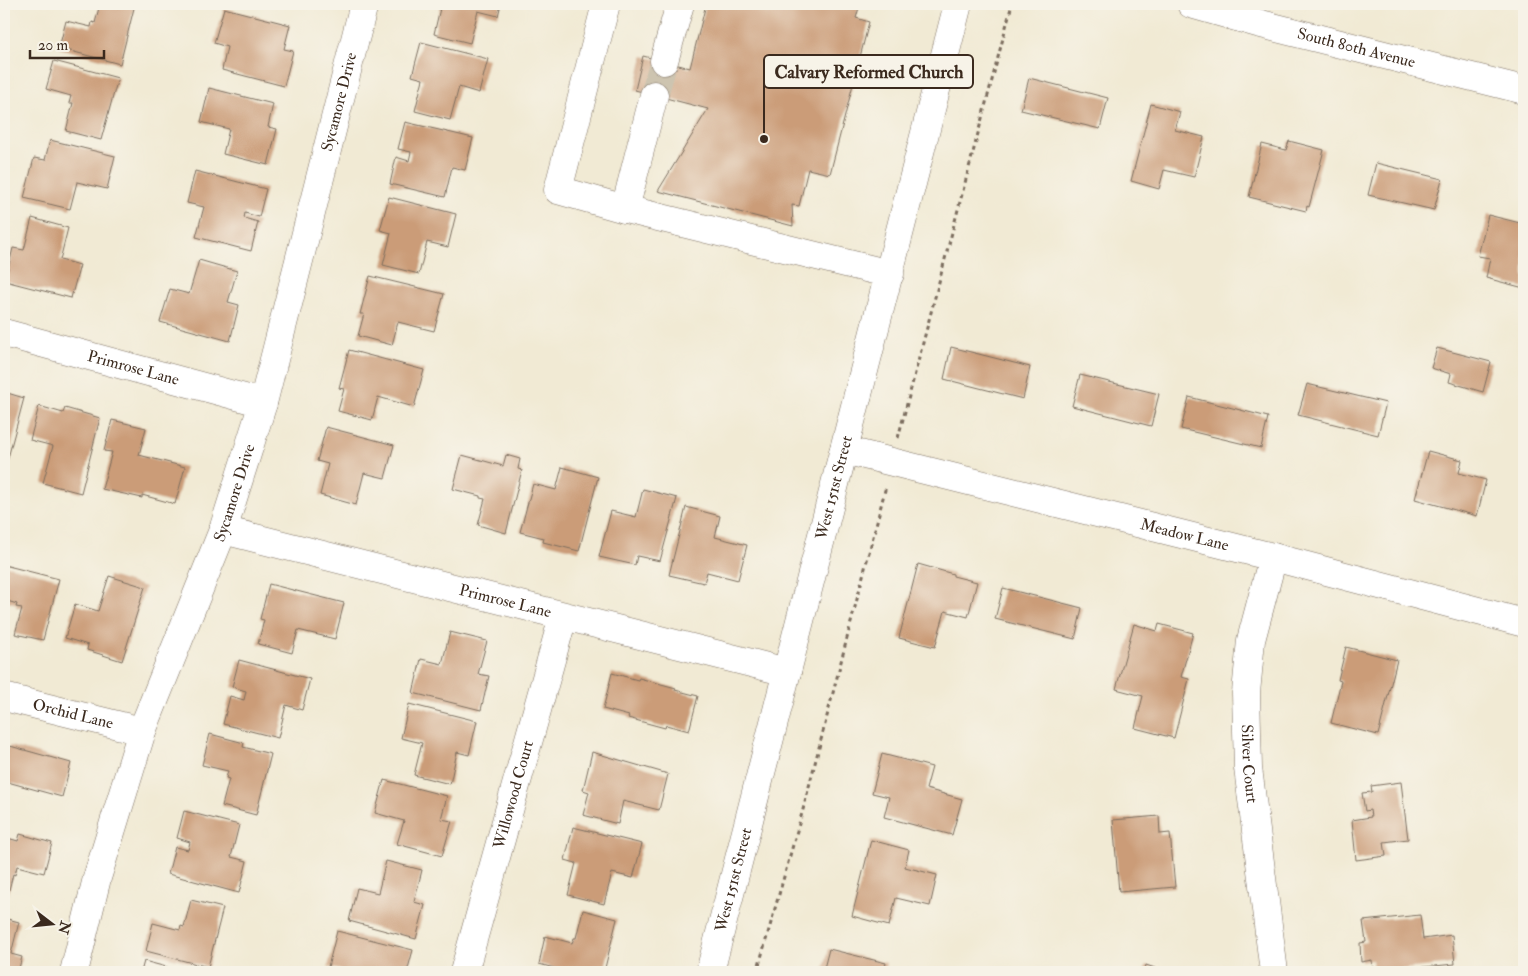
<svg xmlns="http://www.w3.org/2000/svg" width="1528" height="976" font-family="'IM FELL Double Pica',serif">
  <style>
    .building { fill: #cb9c78 }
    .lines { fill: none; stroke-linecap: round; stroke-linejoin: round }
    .minor-tunnel { stroke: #cdc4b0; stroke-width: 28; stroke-dasharray: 28 14; stroke-linecap: butt }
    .minor-casing { stroke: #7b6d5e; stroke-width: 29 }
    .path { stroke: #7b6d5e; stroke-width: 3; stroke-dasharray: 4 4; stroke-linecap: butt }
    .minor { stroke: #fff; stroke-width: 28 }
    .labels { text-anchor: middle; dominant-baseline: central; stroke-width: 5; stroke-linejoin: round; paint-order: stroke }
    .street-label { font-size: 16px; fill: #3b2a1e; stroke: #f7f3e8 }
    .leader { fill: none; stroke: #3b2a1e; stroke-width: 2 }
    .callout-dot { fill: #3b2a1e; stroke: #f7f3e8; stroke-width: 2 }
    .callout { fill: #f7f3e8; stroke: #3b2a1e; stroke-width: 2 }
    .callout-label { font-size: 18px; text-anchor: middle; font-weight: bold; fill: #3b2a1e }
  </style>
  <rect width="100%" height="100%" fill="#f7f3e8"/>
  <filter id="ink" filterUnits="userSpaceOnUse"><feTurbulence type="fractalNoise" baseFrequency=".02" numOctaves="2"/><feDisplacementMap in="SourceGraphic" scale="10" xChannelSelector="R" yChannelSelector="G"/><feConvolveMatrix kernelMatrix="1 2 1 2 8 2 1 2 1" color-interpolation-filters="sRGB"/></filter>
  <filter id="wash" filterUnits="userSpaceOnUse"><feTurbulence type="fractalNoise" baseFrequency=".0096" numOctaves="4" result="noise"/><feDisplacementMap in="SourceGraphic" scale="20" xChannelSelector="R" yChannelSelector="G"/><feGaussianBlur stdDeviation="1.12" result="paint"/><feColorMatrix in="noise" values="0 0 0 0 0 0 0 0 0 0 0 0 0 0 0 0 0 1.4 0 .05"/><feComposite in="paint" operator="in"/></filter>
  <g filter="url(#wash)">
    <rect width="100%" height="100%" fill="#f1ead4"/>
    <g id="blocks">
      <g class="building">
        <polygon points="100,4 135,4 120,64 59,48 66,21 91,27 92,22 95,23"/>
        <polygon points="441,4 501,4 498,16 478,11 470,43 434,34"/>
        <polygon points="706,4 860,4 856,18 869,22 830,174 808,169 799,206 792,205 793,226 658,191 708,109 635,90 643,56 690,68"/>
        <polygon points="224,8 290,25 284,49 293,51 284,86 222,70 227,47 214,43"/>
        <polygon points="421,42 488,59 479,93 459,87 450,120 415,111 423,79 412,76"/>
        <polygon points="54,61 118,78 101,140 66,131 73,103 69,103 71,96 46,89"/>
        <polygon points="1029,78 1108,98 1100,129 1021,110"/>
        <polygon points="209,88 273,104 268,127 277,129 268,165 223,154 229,129 201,122"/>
        <polygon points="1151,104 1180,112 1175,130 1204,137 1194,177 1164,170 1159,189 1131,181"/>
        <polygon points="405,122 473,138 465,170 452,167 445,197 390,184 396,157 409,161 411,152 398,149"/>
        <polygon points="50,140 115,156 107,189 77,182 70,209 24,198 34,158 45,160"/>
        <polygon points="1289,141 1324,150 1309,207 1307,206 1306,211 1249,197 1262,144 1286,150"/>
        <polygon points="1376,163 1442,179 1434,210 1368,195"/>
        <polygon points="195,171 266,189 259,217 245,213 244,218 258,222 251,251 196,237 204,207 187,203"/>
        <polygon points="389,197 456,214 448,247 427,242 419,274 383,265 391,233 380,230"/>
        <polygon points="1488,215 1524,224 1524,288 1486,278 1490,258 1478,256"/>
        <polygon points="32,218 68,228 60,260 80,265 71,298 5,281 13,248 24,250"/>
        <polygon points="199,260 237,271 228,302 239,305 230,341 160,322 170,289 189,294"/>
        <polygon points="370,276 444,294 434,331 398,322 392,345 358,336 364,314 360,314"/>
        <polygon points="951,347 1030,367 1023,399 944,379"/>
        <polygon points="1437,348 1491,362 1483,392 1449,382 1451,374 1431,368"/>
        <polygon points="349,350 424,370 414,407 378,397 372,420 338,411 344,389 339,388"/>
        <polygon points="1080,375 1159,394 1151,426 1072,406"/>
        <polygon points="1307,384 1386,403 1378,435 1298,415"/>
        <polygon points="4,392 24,398 4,473"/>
        <polygon points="1189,397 1268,417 1261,448 1181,429"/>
        <polygon points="39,406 63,413 65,408 100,418 81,493 43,483 53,446 30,440"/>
        <polygon points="112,420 146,428 139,455 185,467 175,504 142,495 142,498 102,489 112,452 104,451"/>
        <polygon points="326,427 394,445 385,478 364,473 356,505 320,495 328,464 317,461"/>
        <polygon points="1428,451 1462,460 1459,473 1486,480 1477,516 1415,499"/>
        <polygon points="462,455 503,466 506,455 520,459 518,469 522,470 506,533 478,525 485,499 480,498 480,496 453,489"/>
        <polygon points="562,467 598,477 579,551 543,542 544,538 520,532 533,484 556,490"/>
        <polygon points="643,489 677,498 660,561 637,556 635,565 599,557 611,511 636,517"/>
        <polygon points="686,507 720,516 715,537 747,545 738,580 707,572 704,583 669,575"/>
        <polygon points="918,564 953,574 953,576 977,582 968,617 945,611 935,647 899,638"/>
        <polygon points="4,565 59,579 43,640 15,634 22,608 16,607 17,604 4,600"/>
        <polygon points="109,576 145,587 122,661 87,650 88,645 65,638 75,604 98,611"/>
        <polygon points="269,584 344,603 335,639 298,630 292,653 258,644 264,620 260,619"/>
        <polygon points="1003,588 1082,608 1075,639 995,619"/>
        <polygon points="1134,624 1157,631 1159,624 1193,633 1181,677 1189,679 1174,738 1135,728 1143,696 1116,689"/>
        <polygon points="450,632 487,641 478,674 489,676 481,710 413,693 421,659 442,664"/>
        <polygon points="1346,647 1397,660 1378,735 1331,723 1341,681 1338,680"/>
        <polygon points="239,660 310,679 302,710 286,705 278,738 223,724 230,696 244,700 246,691 232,687"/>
        <polygon points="612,673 638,680 639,678 676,688 675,690 698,696 689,731 666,725 665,728 628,718 629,716 603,709"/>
        <polygon points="409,704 477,721 469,755 457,752 450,784 414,775 422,743 401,738"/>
        <polygon points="210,734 244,743 243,747 271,754 256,815 222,806 229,779 226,778 228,771 202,765"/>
        <polygon points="10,746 71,763 62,797 4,781 4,747 9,748"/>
        <polygon points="592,752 668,774 659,810 623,801 618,824 583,815 589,792 583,790"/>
        <polygon points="882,754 932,767 926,789 962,799 952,835 884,817 889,797 872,793"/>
        <polygon points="384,780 447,796 441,819 452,821 442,856 397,844 404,821 375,813"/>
        <polygon points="1401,782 1408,839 1384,842 1386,856 1356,860 1352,820 1371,817 1370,810 1365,811 1362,793 1372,792 1371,786"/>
        <polygon points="184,811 239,825 231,857 247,861 239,893 168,874 175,847 188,850 190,842 177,838"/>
        <polygon points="1159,816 1160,834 1170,833 1175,887 1119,892 1113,820"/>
        <polygon points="573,827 642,844 633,878 612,873 604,904 568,895 576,863 565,860"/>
        <polygon points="20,834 52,843 44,873 17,866 15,875 13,874 6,902 4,901 4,837 18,841"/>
        <polygon points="871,840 909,850 905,867 937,875 930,906 896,898 889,926 852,916"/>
        <polygon points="386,861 422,870 414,902 425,905 416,939 349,921 357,888 378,893"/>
        <polygon points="191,900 223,908 208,967 146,951 153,923 180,930 181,926 184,927"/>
        <polygon points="583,910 617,919 604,972 569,972 539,964 545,936 572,943 574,938 576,938"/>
        <polygon points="1420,915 1423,939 1452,935 1455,964 1373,972 1372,960 1361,962 1360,943 1366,942 1363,921"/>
        <polygon points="4,918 19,922 11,954 22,957 18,972 4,972"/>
        <polygon points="337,931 413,950 407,972 348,972 328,967"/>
        <polygon points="829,949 886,963 884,972 823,972"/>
        <polygon points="144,961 185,972 141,972"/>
        <polygon points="1146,965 1167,972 1144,972"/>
      </g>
    </g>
  </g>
  <g filter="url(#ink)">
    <use href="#blocks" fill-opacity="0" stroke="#7b6d5e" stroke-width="1"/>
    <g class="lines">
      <polyline class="minor-tunnel" points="654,95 664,61"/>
      <defs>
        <g id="minor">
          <polyline points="606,4 558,190 625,209 890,274"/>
          <path id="s1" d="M1191 4 1261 24 1524 90"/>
          <polyline points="664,61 680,4"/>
          <polyline points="625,209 654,95"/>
          <path id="s2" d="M4 333 263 403"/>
          <path id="s3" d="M844 450 1273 557 1524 623"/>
          <path id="s4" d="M223 530 787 672"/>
          <path id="s5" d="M1273 557 1251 640 1246 693 1248 768 1274 972"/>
          <path id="s6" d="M4 697 142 731"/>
          <path id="s7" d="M74 972 97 878 142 731 223 530 263 403 364 4"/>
          <path id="s8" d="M464 972 563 617"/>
          <path id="s9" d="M710 972 958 4"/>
        </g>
      </defs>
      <use href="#minor" class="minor-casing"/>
      <g class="path">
        <polyline points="898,438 1012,4"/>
        <polyline points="757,972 804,806 886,486"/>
      </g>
      <use href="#minor" class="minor"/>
    </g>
  </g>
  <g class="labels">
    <g class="street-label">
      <text stroke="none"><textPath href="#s1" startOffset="171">South 80th Avenue</textPath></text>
      <text stroke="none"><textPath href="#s7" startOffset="911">Sycamore Drive</textPath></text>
      <text stroke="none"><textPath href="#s2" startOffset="134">Primrose Lane</textPath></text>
      <text stroke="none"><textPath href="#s9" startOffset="500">West 151st Street</textPath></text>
      <text stroke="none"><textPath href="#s7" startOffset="506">Sycamore Drive</textPath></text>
      <text stroke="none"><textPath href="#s3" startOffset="351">Meadow Lane</textPath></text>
      <text stroke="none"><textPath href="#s4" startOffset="291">Primrose Lane</textPath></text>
      <text stroke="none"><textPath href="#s6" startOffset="71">Orchid Lane</textPath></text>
      <text stroke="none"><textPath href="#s5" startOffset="210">Silver Court</textPath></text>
      <text stroke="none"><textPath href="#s8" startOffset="184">Willowood Court</textPath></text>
      <text stroke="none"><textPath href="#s9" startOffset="95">West 151st Street</textPath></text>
    </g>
  </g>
  <path class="leader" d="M764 139L764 72"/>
  <circle class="callout-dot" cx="764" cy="139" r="5"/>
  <rect class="callout" x="764" y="55" width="209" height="33" rx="5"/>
  <g class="callout-label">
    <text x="869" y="78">Calvary Reformed Church</text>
  </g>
  <rect width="1528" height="976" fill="none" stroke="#f7f3e8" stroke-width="20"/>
  <g transform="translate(52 924) rotate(106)" stroke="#f7f3e8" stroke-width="4" paint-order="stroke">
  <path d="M0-4L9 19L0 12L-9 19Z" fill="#3b2a1e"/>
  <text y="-8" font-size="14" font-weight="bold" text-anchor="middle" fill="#3b2a1e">N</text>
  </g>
  <path d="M30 50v8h74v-8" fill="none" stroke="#3b2a1e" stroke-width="2.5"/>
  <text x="38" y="50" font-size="15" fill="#3b2a1e" stroke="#f7f3e8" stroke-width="4" paint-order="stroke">20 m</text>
</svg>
